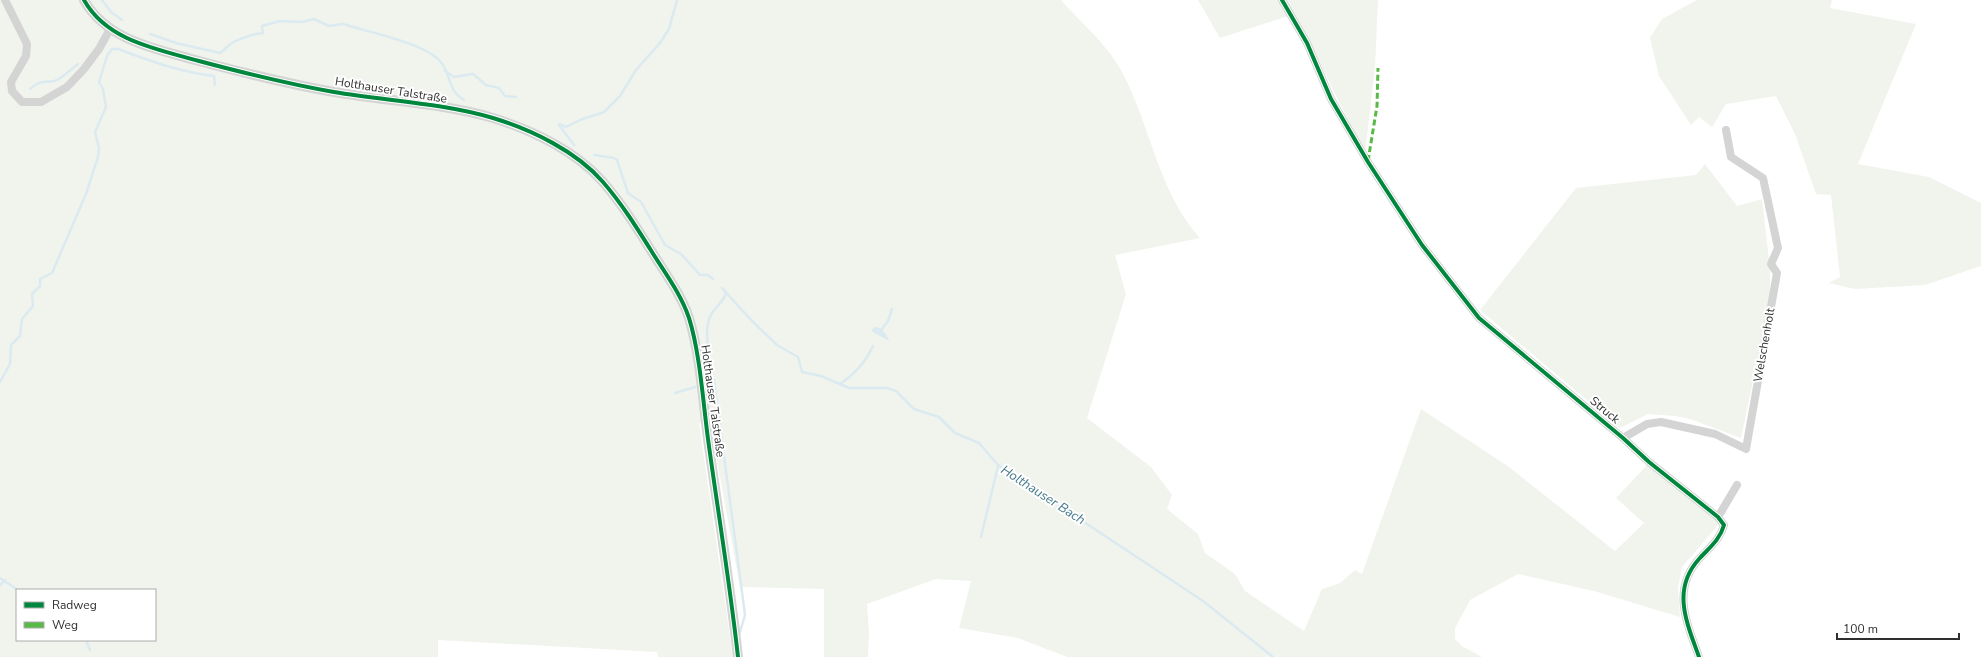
<svg xmlns="http://www.w3.org/2000/svg" width="1981" height="657" font-family="'Nunito Sans',sans-serif">
  <style>
    .green { fill: #f1f4ed; fill-rule: evenodd }
    .water { fill: #dbeaf0 }
    .lines { fill: none; stroke-linecap: round; stroke-linejoin: round }
    .stream { stroke: #dbeaf0; stroke-width: 2.5 }
    .minor { stroke: #d4d4d4; stroke-width: 8 }
    .tertiary { stroke: #d4d4d4; stroke-width: 10 }
    .quiet { stroke: #58b947; stroke-width: 3; stroke-dasharray: 6 3; stroke-linecap: butt }
    .cycleway-casing { stroke: #fff; stroke-width: 6 }
    .cycleway { stroke: #00873e; stroke-width: 4 }
    .labels { text-anchor: middle; dominant-baseline: central; stroke-width: 4; stroke-linejoin: round; paint-order: stroke }
    .street-label { font-size: 12px; fill: #2f2f2f; stroke: #fff }
    .water-label { font-size: 13px; font-style: italic; fill: #43788a; stroke: #fff }
  </style>
  <rect width="100%" height="100%" fill="#fff"/>
  <g class="green">
    <path d="M0 0H1061C1081 23 1108 45 1122 72 1151 126 1158 192 1200 238L1115 255 1126 294 1087 418 1151 467 1172 495 1167 509 1198 534 1205 553 1235 574 1245 591 1304 631 1322 589 1340 583 1355 570 1362 574 1421 409 1509 467 1615 551 1644 523 1616 498 1648 464 1714 515 1719 524 1682 567 1678 589 1680 617 1594 591 1518 574 1470 600 1455 628V639L1462 646 1482 657H1067L1018 638 959 628 971 581 936 579 867 604 869 632 868 657H824V589L740 587 710 422 699 423 733 657H658L657 652 438 640V657H0ZM17 590H155V640H17Z"/>
    <polygon points="1198,0 1279,0 1288,16 1220,38"/>
    <polygon points="1286,0 1378,0 1375,67 1365,154 1307,37"/>
    <polygon points="1697,0 1832,0 1830,8 1916,24 1858,164 1929,177 1981,203 1981,266 1925,285 1855,289 1829,283 1840,277 1831,195 1816,194 1795,134 1776,96 1726,104 1712,127 1699,117 1691,125 1659,76 1650,38 1662,19"/>
    <polygon points="1705,164 1737,206 1762,199 1770,268 1770,300 1741,438 1690,419 1675,416 1648,414 1620,428 1480,310 1576,188 1696,175"/>
  </g>
  <path class="water" d="M874 327C882 327 886 333 889 341L871 331Z"/>
  <g class="lines">
    <g class="stream">
      <polyline points="102,0 111,12 122,20"/>
      <path d="M150 34 176 43 220 53C225 50 227 46 232 43 238 39 257 33 263 33L262 26 280 21 302 22 314 19 329 26 343 24C368 32 424 43 440 61 452 74 446 89 464 100"/>
      <polyline points="445,71 454,77 473,74 486,85 499,88 505,96 516,97"/>
      <path d="M30 89C41 80 42 83 54 81 62 79 71 69 78 64"/>
      <polyline points="559,124 566,127 580,120 604,112 620,96 636,70 660,43 669,29 677,0"/>
      <polyline points="559,125 574,145"/>
      <polyline points="594,155 614,158 617,160 628,193 641,202 665,245 681,254 700,275 708,275 713,279"/>
      <polyline points="722,288 752,321 777,345 798,357 802,372 821,376 849,388 887,388 896,391 914,409 939,417 955,433 979,443 998,465 1203,601 1273,657"/>
      <path d="M726 292C725 301 716 306 712 313 702 328 710 354 712 371L709 376 714 380 745 615 739 635"/>
      <polyline points="882,329 888,321 892,309"/>
      <path d="M0 382 10 364 11 345 20 336 22 319 33 306 32 294 40 286V279L52 273 86 194 98 157 99 148 95 132 106 107 103 89 99 82 107 56 112 49H118C150 61 180 72 214 76L215 85"/>
      <path d="M840 384C854 375 866 361 873 346"/>
      <polyline points="675,393 695,387"/>
      <polyline points="981,537 998,466"/>
      <polyline points="0,578 18,590"/>
      <polyline points="0,585 5,580"/>
      <polyline points="86,640 90,650"/>
    </g>
    <g class="minor">
      <polyline points="5,0 27,44 26,56 11,82 12,91 22,102 41,102 67,87 84,69 99,49 110,29"/>
      <path d="M1282 0 1307 43 1331 99 1368 162 1422 245 1479 318 1623 438 1649 462 1718 517 1724 525C1720 540 1709 548 1699 559 1671 590 1687 623 1699 657"/>
      <polyline points="1623,438 1647,424 1661,422 1715,434 1746,449 1777,273 1771,264 1778,248 1763,178 1731,157 1726,130"/>
      <polyline points="1718,517 1737,485"/>
    </g>
    <path class="tertiary" d="M84 0C107 41 157 49 199 61 244 73 288 84 334 92 387 101 442 103 493 118 532 130 576 151 603 182 622 204 637 228 652 252 665 273 681 294 689 318 700 353 703 402 708 439 718 512 730 584 738 657"/>
    <polyline class="quiet" points="1368,161 1377,106 1378,68"/>
    <defs>
      <g id="cycleway">
        <path d="M84 0C107 41 157 49 199 61 244 73 288 84 334 92 387 101 442 103 493 118 532 130 576 151 603 182 622 204 637 228 652 252 665 273 681 294 689 318 700 353 703 402 708 439 718 512 730 584 738 657"/>
        <path d="M1282 0 1307 43 1331 99 1368 162 1422 245 1479 318 1623 438 1649 462 1718 517 1724 525C1720 540 1709 548 1699 559 1671 590 1687 623 1699 657"/>
      </g>
    </defs>
    <use href="#cycleway" class="cycleway-casing"/>
    <use href="#cycleway" class="cycleway"/>
  </g>
  <g class="labels">
    <g class="street-label">
      <text transform="translate(391 90) rotate(9)">Holthauser Talstraße</text>
      <text transform="translate(1764 345) rotate(-80)">Welschenholt</text>
      <text transform="translate(713 401) rotate(82)">Holthauser Talstraße</text>
      <text transform="translate(1605 410) rotate(40)">Struck</text>
    </g>
    <g class="water-label">
      <text transform="translate(1043 495) rotate(33)">Holthauser Bach</text>
    </g>
  </g>
  <rect x="16" y="589" width="140" height="52" fill="#ffffff" stroke="#acacac"/>
  <rect x="24" y="602" width="20" height="6" fill="#00873e" stroke="#acacac"/>
  <text x="52" y="609" font-size="12" fill="#2f2f2f">Radweg</text>
  <rect x="24" y="622" width="20" height="6" fill="#58b947" stroke="#acacac"/>
  <text x="52" y="629" font-size="12" fill="#2f2f2f">Weg</text>
  <path d="M1837 633v6h122v-6" fill="none" stroke="#2f2f2f" stroke-width="2"/>
  <text x="1843" y="633" font-size="12" fill="#2f2f2f" stroke="#ffffff" stroke-width="3" paint-order="stroke">100 m</text>
</svg>
